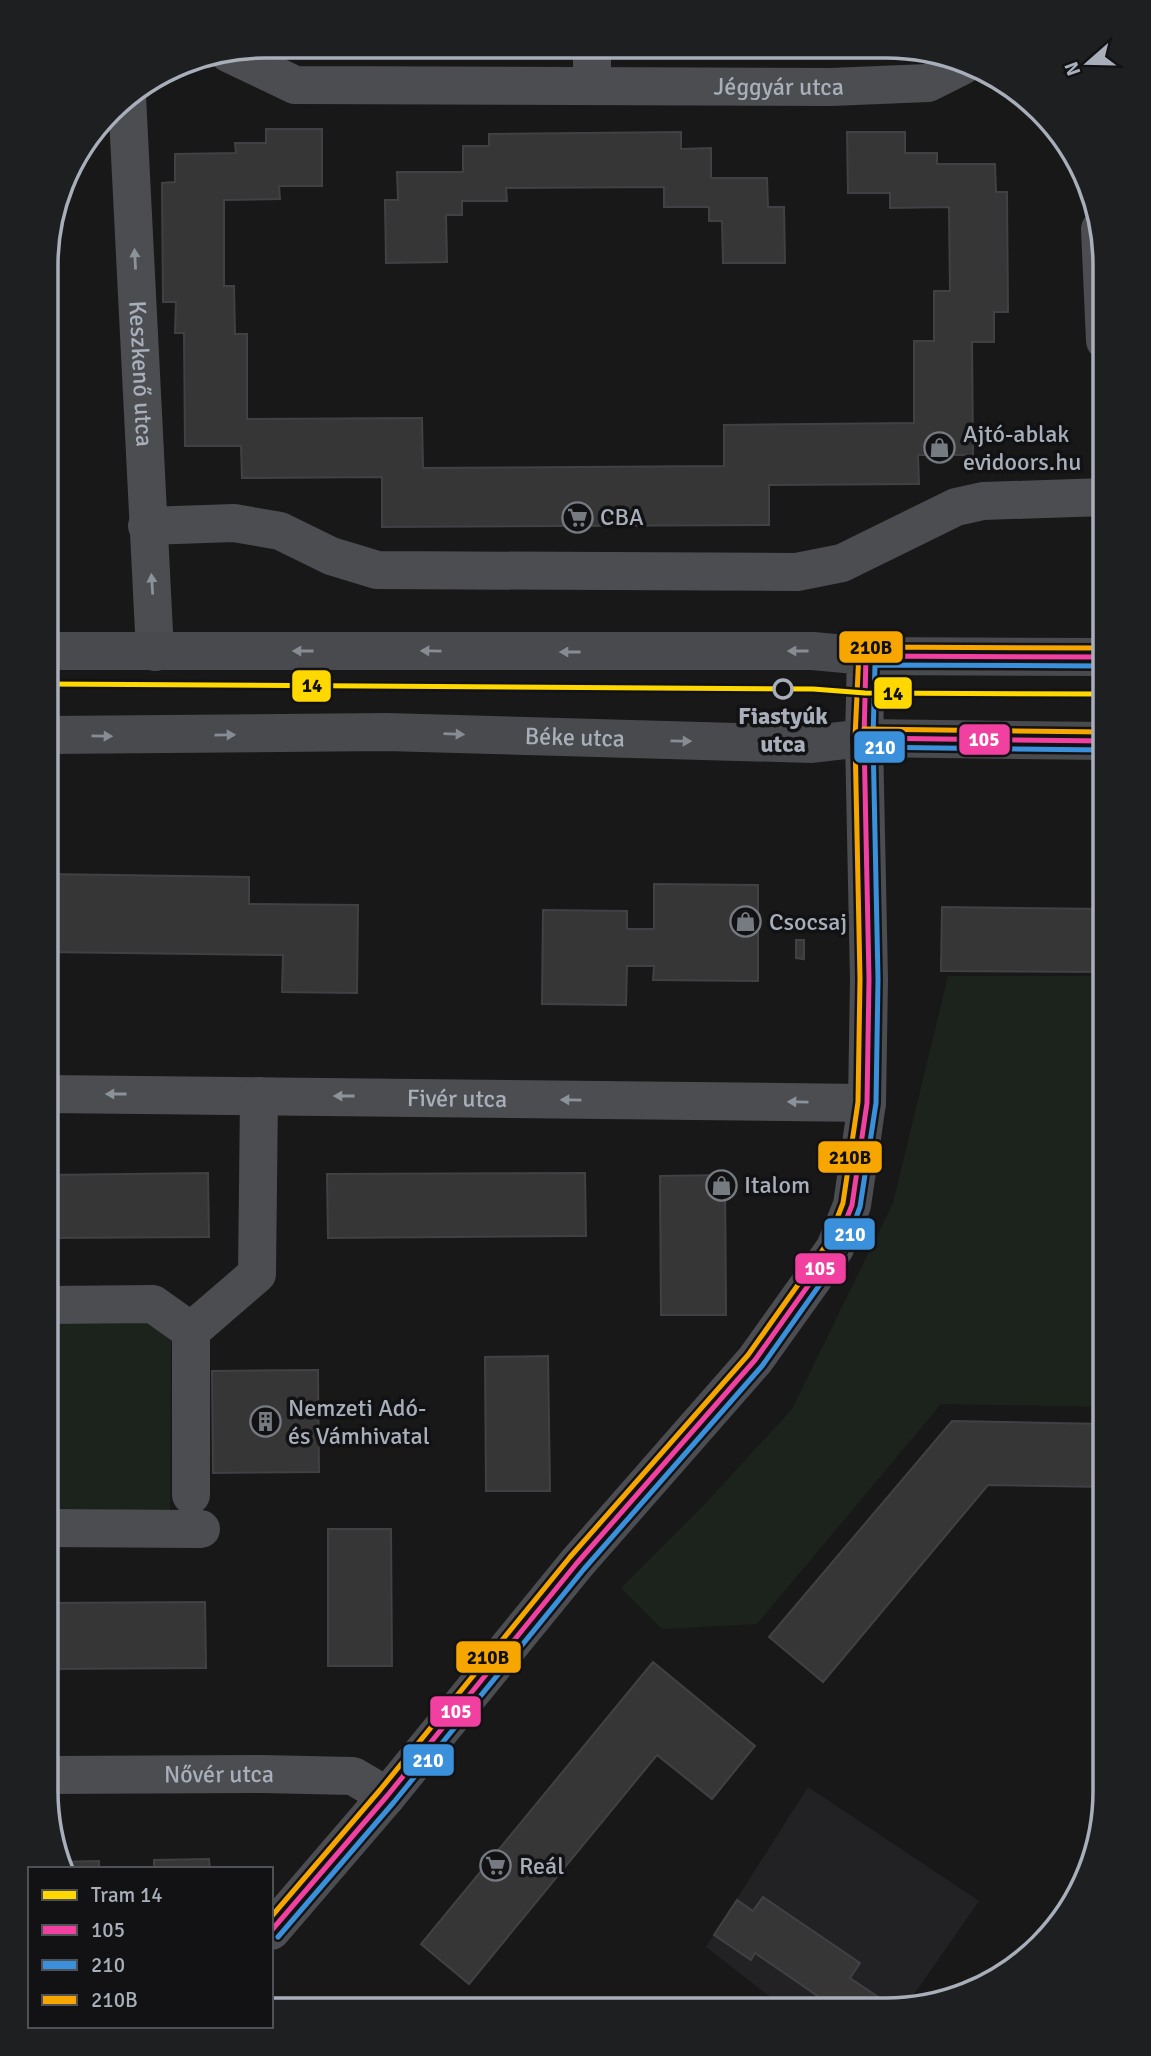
<svg xmlns="http://www.w3.org/2000/svg" width="1151" height="2056" font-family="Signika,sans-serif">
  <style>
    .built { fill: #222224 }
    .green { fill: #1b231c }
    .building { fill: #363637; stroke: #404144; stroke-width: 2 }
    .lines { fill: none; stroke-linecap: round; stroke-linejoin: round }
    .minor { stroke: #4c4d51; stroke-width: 38 }
    .major { stroke: #494a4d; stroke-width: 38 }
    .bus-1-casing { stroke: #121214; stroke-width: 10 }
    .bus-2-casing { stroke: #121214; stroke-width: 10 }
    .bus-3-casing { stroke: #121214; stroke-width: 10 }
    .bus-1 { stroke: #f240a1; stroke-width: 5 }
    .bus-2 { stroke: #3a90db; stroke-width: 5 }
    .bus-3 { stroke: #f7a600; stroke-width: 5 }
    .tram-1-casing { stroke: #121214; stroke-width: 10 }
    .tram-1 { stroke: #ffd800; stroke-width: 5 }
    .oneway { fill: #8c929a }
    .oneway2 { fill: #878c94 }
    .stop-dot { fill: #121214; stroke: #a8afba; stroke-width: 3.5 }
    .labels { text-anchor: middle; dominant-baseline: central; stroke-width: 7; stroke-linejoin: round; paint-order: stroke }
    .street-label { font-size: 24px; fill: #a8afba; stroke: #121214 }
    .poi-label { font-size: 24px; fill: #a8afba; stroke: #121214; text-anchor: start }
    .stop-label { font-size: 24px; font-weight: bold; fill: #a8afba; stroke: #121214 }
    .rim { fill: none; stroke: #a8afba; stroke-width: 3.5 }
    .line-badge { stroke: #121214; stroke-width: 2.5 }
    .badge-label { font-size: 19px; text-anchor: middle; font-weight: bold; fill: #fff }
    .pale-badge-label { font-size: 19px; text-anchor: middle; font-weight: bold; fill: #111 }
  </style>
  <rect width="100%" height="100%" fill="#181818"/>
  <polygon class="built" points="808,1787 979,1901 905,2007 886,2010 787,2010 706,1947"/>
  <g class="green">
    <polygon points="948,976 1105,976 1105,1407 941,1404 757,1624 662,1629 621,1588 704,1505 792,1409 893,1203"/>
    <polygon points="46,1317 148,1317 171,1339 170,1515 46,1517"/>
  </g>
  <g class="building">
    <polygon points="266,129 322,129 322,186 279,186 280,199 224,200 224,286 234,286 235,334 247,334 247,419 422,418 423,468 724,466 724,425 914,423 914,341 934,341 934,291 950,291 949,207 890,208 890,193 848,193 847,132 905,132 905,153 937,153 937,164 995,164 996,192 1007,192 1008,312 994,312 994,342 972,342 973,455 918,455 919,484 769,485 769,525 382,527 382,477 242,478 241,446 185,446 184,333 175,333 176,302 163,302 162,183 175,182 175,154 236,153 235,143 266,143"/>
    <polygon points="681,132 681,149 711,148 711,178 767,178 768,207 784,207 785,263 723,263 722,221 709,221 709,207 664,207 664,187 506,188 507,201 462,201 462,215 446,215 447,262 386,263 385,200 398,200 397,172 463,172 463,146 489,146 489,134"/>
    <polygon points="48,236 48,444 47,444 47,237"/>
    <polygon points="47,874 249,877 249,904 358,905 357,993 282,992 283,955 46,952"/>
    <polygon points="654,884 758,885 758,981 653,980 654,966 627,966 626,1005 542,1004 543,910 627,911 627,929 654,929"/>
    <polygon points="942,907 1105,909 1105,972 941,971"/>
    <polygon points="796,940 804,940 804,959 796,958"/>
    <polygon points="208,1173 209,1237 46,1238 46,1175"/>
    <polygon points="585,1173 586,1236 328,1238 327,1174"/>
    <polygon points="725,1175 726,1315 661,1315 660,1176"/>
    <polygon points="548,1356 550,1491 486,1491 485,1357"/>
    <polygon points="318,1370 319,1472 213,1473 212,1371"/>
    <polygon points="952,1421 1105,1424 1105,1487 988,1485 823,1682 769,1637"/>
    <polygon points="328,1529 391,1529 392,1666 328,1666"/>
    <polygon points="205,1602 206,1668 46,1669 46,1603"/>
    <polygon points="653,1662 755,1746 712,1799 657,1755 469,1984 421,1944"/>
    <polygon points="209,1859 210,1869 154,1869 154,1860"/>
    <polygon points="99,1861 99,1869 61,1869 57,1862"/>
    <polygon points="763,1897 860,1963 850,1978 896,2009 810,2010 819,1997 755,1953 751,1960 714,1935 737,1900 753,1911"/>
  </g>
  <g class="lines">
    <g class="minor">
      <path id="s1" d="M228 53 295 85 831 87 928 83 962 66"/>
      <polyline points="592,85 592,48"/>
      <path id="s2" d="M127 96 155 652"/>
      <polyline points="1100,229 1105,341"/>
      <polyline points="147,526 234,523 280,531 331,556 377,570 797,572 842,563 956,507 983,501 1105,497"/>
      <path id="s3" d="M46 1094 867 1103"/>
      <polyline points="46,1305 153,1304 191,1331"/>
      <polyline points="191,1495 191,1331 257,1274 259,1096"/>
      <polyline points="46,1528 201,1529"/>
      <path id="s4" d="M46 1775 262 1774 353 1776 387 1796"/>
      <polyline points="271,1931 387,1796 577,1563 755,1360 835,1248 852,1205 867,1103 869,979 864,738 866,656"/>
    </g>
    <g class="major">
      <polyline points="47,651 813,651 866,656 1105,657"/>
      <path id="s5" d="M47 735 386 732 812 744 864 738 1105 741"/>
    </g>
    <defs>
      <g id="bus-1">
        <polyline points="864,738 1105,741"/>
        <polyline points="271,1931 387,1796 577,1563 755,1360 835,1248 852,1205 867,1103 869,979 864,738 866,656 1105,657"/>
      </g>
      <g id="bus-2">
        <polyline points="864,747 1105,750"/>
        <polyline points="278,1937 394,1802 584,1569 762,1366 843,1252 860,1207 876,1103 878,979 873,738 875,665 1105,666"/>
      </g>
      <g id="bus-3">
        <polyline points="864,729 1105,732"/>
        <polyline points="271,1917 380,1790 570,1557 748,1355 827,1244 843,1203 858,1102 860,979 855,738 859,651 866,647 1105,648"/>
      </g>
    </defs>
    <use href="#bus-1" class="bus-1-casing"/>
    <use href="#bus-2" class="bus-2-casing"/>
    <use href="#bus-3" class="bus-3-casing"/>
    <use href="#bus-1" class="bus-1"/>
    <use href="#bus-2" class="bus-2"/>
    <use href="#bus-3" class="bus-3"/>
    <defs>
      <polyline id="tram-1" points="47,684 813,689 865,693 1105,694"/>
    </defs>
    <use href="#tram-1" class="tram-1-casing"/>
    <use href="#tram-1" class="tram-1"/>
  </g>
  <defs><path id="oneway-solid" d="M-6-.8H1V-3.2L6.5 0L1 3.2V.8H-6Z" transform="scale(1.75)"/></defs>
  <g class="oneway">
    <use href="#oneway-solid" transform="translate(135 259) rotate(-93)"/>
    <use href="#oneway-solid" transform="translate(152 584) rotate(-94)"/>
    <use href="#oneway-solid" transform="translate(116 1094) rotate(-180)"/>
    <use href="#oneway-solid" transform="translate(344 1096) rotate(180)"/>
    <use href="#oneway-solid" transform="translate(571 1100) rotate(-179)"/>
    <use href="#oneway-solid" transform="translate(798 1102) rotate(-179)"/>
  </g>
  <g class="oneway2">
    <use href="#oneway-solid" transform="translate(303 651) rotate(180)"/>
    <use href="#oneway-solid" transform="translate(431 651) rotate(-179)"/>
    <use href="#oneway-solid" transform="translate(798 651) rotate(180)"/>
    <use href="#oneway-solid" transform="translate(570 652) rotate(180)"/>
    <use href="#oneway-solid" transform="translate(454 734) rotate(2)"/>
    <use href="#oneway-solid" transform="translate(225 735) rotate(-1)"/>
    <use href="#oneway-solid" transform="translate(102 736) rotate(1)"/>
    <use href="#oneway-solid" transform="translate(681 741) rotate(1)"/>
  </g>
  <defs>
    <symbol id="shop-ring" viewBox="-11 -11 22 22"><circle r="9.5" fill="#121214" stroke="#767a81" stroke-width="1.5"/><path d="M-5-2.5h2.3a2.7 3.5 0 0 1 5.4 0H5L5.5 6h-11ZM-1.5-2.5h3a1.5 2.3 0 0 0-3 0Z" fill="#767a81"/></symbol>
    <symbol id="supermarket-ring" viewBox="-11 -11 22 22"><circle r="9.5" fill="#121214" stroke="#767a81" stroke-width="1.5"/><path d="M-6-5.5h2.5l.6 2H6L4.5 2H-2.5L-4.4-4H-6ZM-1.5 3.2a1.3 1.3 0 1 0 .1 0ZM3 3.2a1.3 1.3 0 1 0 .1 0Z" fill="#767a81"/></symbol>
    <symbol id="building-ring" viewBox="-11 -11 22 22"><circle r="9.5" fill="#121214" stroke="#767a81" stroke-width="1.5"/><path d="M-4-6H4V6H1V3H-1V6H-4ZM-2.5-4.3h1.7v1.8h-1.7ZM.8-4.3h1.7v1.8H.8ZM-2.5-1h1.7V.8h-1.7ZM.8-1h1.7V.8H.8Z" fill="#767a81"/></symbol>
  </defs>
  <g fill-rule="evenodd">
    <use href="#shop-ring" x="922" y="430" width="35" height="35"/>
    <use href="#supermarket-ring" x="560" y="500" width="35" height="35"/>
    <use href="#shop-ring" x="728" y="904" width="35" height="35"/>
    <use href="#shop-ring" x="704" y="1168" width="35" height="35"/>
    <use href="#building-ring" x="248" y="1404" width="35" height="35"/>
    <use href="#supermarket-ring" x="478" y="1848" width="35" height="35"/>
  </g>
  <circle class="stop-dot" cx="783" cy="689" r="9"/>
  <g class="labels">
    <g class="street-label">
      <text stroke="none"><textPath href="#s1" startOffset="558">Jéggyár utca</textPath></text>
      <text stroke="none"><textPath href="#s2" startOffset="278">Keszkenő utca</textPath></text>
      <text stroke="none"><textPath href="#s5" startOffset="528">Béke utca</textPath></text>
      <text stroke="none"><textPath href="#s3" startOffset="411">Fivér utca</textPath></text>
      <text stroke="none"><textPath href="#s4" startOffset="173">Nővér utca</textPath></text>
    </g>
    <g class="poi-label">
      <text x="963" y="434">Ajtó-ablak<tspan x="963" dy="28">evidoors.hu</tspan></text>
      <text x="600" y="517">CBA</text>
      <text x="769" y="922">Csocsaj</text>
      <text x="744" y="1185">Italom</text>
      <text x="288" y="1408">Nemzeti Adó-<tspan x="288" dy="28">és Vámhivatal</tspan></text>
      <text x="519" y="1866">Reál</text>
    </g>
    <g class="stop-label">
      <text x="783" y="716">Fiastyúk<tspan x="783" dy="28">utca</tspan></text>
    </g>
  </g>
  <path d="M0 0H1151V2056H0ZM265 58H886A207 207 0 0 1 1093 265V1791A207 207 0 0 1 886 1998H265A207 207 0 0 1 58 1791V265A207 207 0 0 1 265 58Z" fill="#1e1f21" fill-rule="evenodd"/>
  <path class="rim" d="M265 58H886A207 207 0 0 1 1093 265V1791A207 207 0 0 1 886 1998H265A207 207 0 0 1 58 1791V265A207 207 0 0 1 265 58Z"/>
  <g class="line-badge">
    <rect x="838" y="630" width="66" height="34" rx="7" fill="#f7a600"/>
    <rect x="291" y="669" width="41" height="34" rx="7" fill="#ffd800"/>
    <rect x="873" y="676" width="40" height="34" rx="7" fill="#ffd800"/>
    <rect x="958" y="723" width="53" height="33" rx="7" fill="#f240a1"/>
    <rect x="853" y="730" width="53" height="34" rx="7" fill="#3a90db"/>
    <rect x="817" y="1140" width="66" height="34" rx="7" fill="#f7a600"/>
    <rect x="823" y="1217" width="53" height="34" rx="7" fill="#3a90db"/>
    <rect x="794" y="1252" width="53" height="33" rx="7" fill="#f240a1"/>
    <rect x="455" y="1640" width="67" height="34" rx="7" fill="#f7a600"/>
    <rect x="429" y="1695" width="53" height="33" rx="7" fill="#f240a1"/>
    <rect x="402" y="1743" width="53" height="34" rx="7" fill="#3a90db"/>
  </g>
  <g class="badge-label">
    <text x="984" y="746">105</text>
    <text x="880" y="754">210</text>
    <text x="850" y="1241">210</text>
    <text x="820" y="1275">105</text>
    <text x="456" y="1718">105</text>
    <text x="428" y="1767">210</text>
  </g>
  <g class="pale-badge-label">
    <text x="871" y="654">210B</text>
    <text x="312" y="692">14</text>
    <text x="893" y="700">14</text>
    <text x="850" y="1164">210B</text>
    <text x="488" y="1664">210B</text>
  </g>
  <rect x="28" y="1867" width="245" height="161" fill="#121214" stroke="#4e5156" stroke-width="2"/>
  <rect x="42" y="1890" width="35" height="10" fill="#ffd800" stroke="#4e5156" stroke-width="2"/>
  <text x="91" y="1902" font-size="21" fill="#a8afba">Tram 14</text>
  <rect x="42" y="1925" width="35" height="10" fill="#f240a1" stroke="#4e5156" stroke-width="2"/>
  <text x="91" y="1937" font-size="21" fill="#a8afba">105</text>
  <rect x="42" y="1960" width="35" height="10" fill="#3a90db" stroke="#4e5156" stroke-width="2"/>
  <text x="91" y="1972" font-size="21" fill="#a8afba">210</text>
  <rect x="42" y="1995" width="35" height="10" fill="#f7a600" stroke="#4e5156" stroke-width="2"/>
  <text x="91" y="2007" font-size="21" fill="#a8afba">210B</text>
  <g transform="translate(1088 63) rotate(250)" stroke="#121214" stroke-width="5" paint-order="stroke">
  <path d="M0-5L12 26L0 18L-12 26Z" fill="#a8afba"/>
  <text y="-10" font-size="19" font-weight="bold" text-anchor="middle" fill="#a8afba">N</text>
  </g>
</svg>
